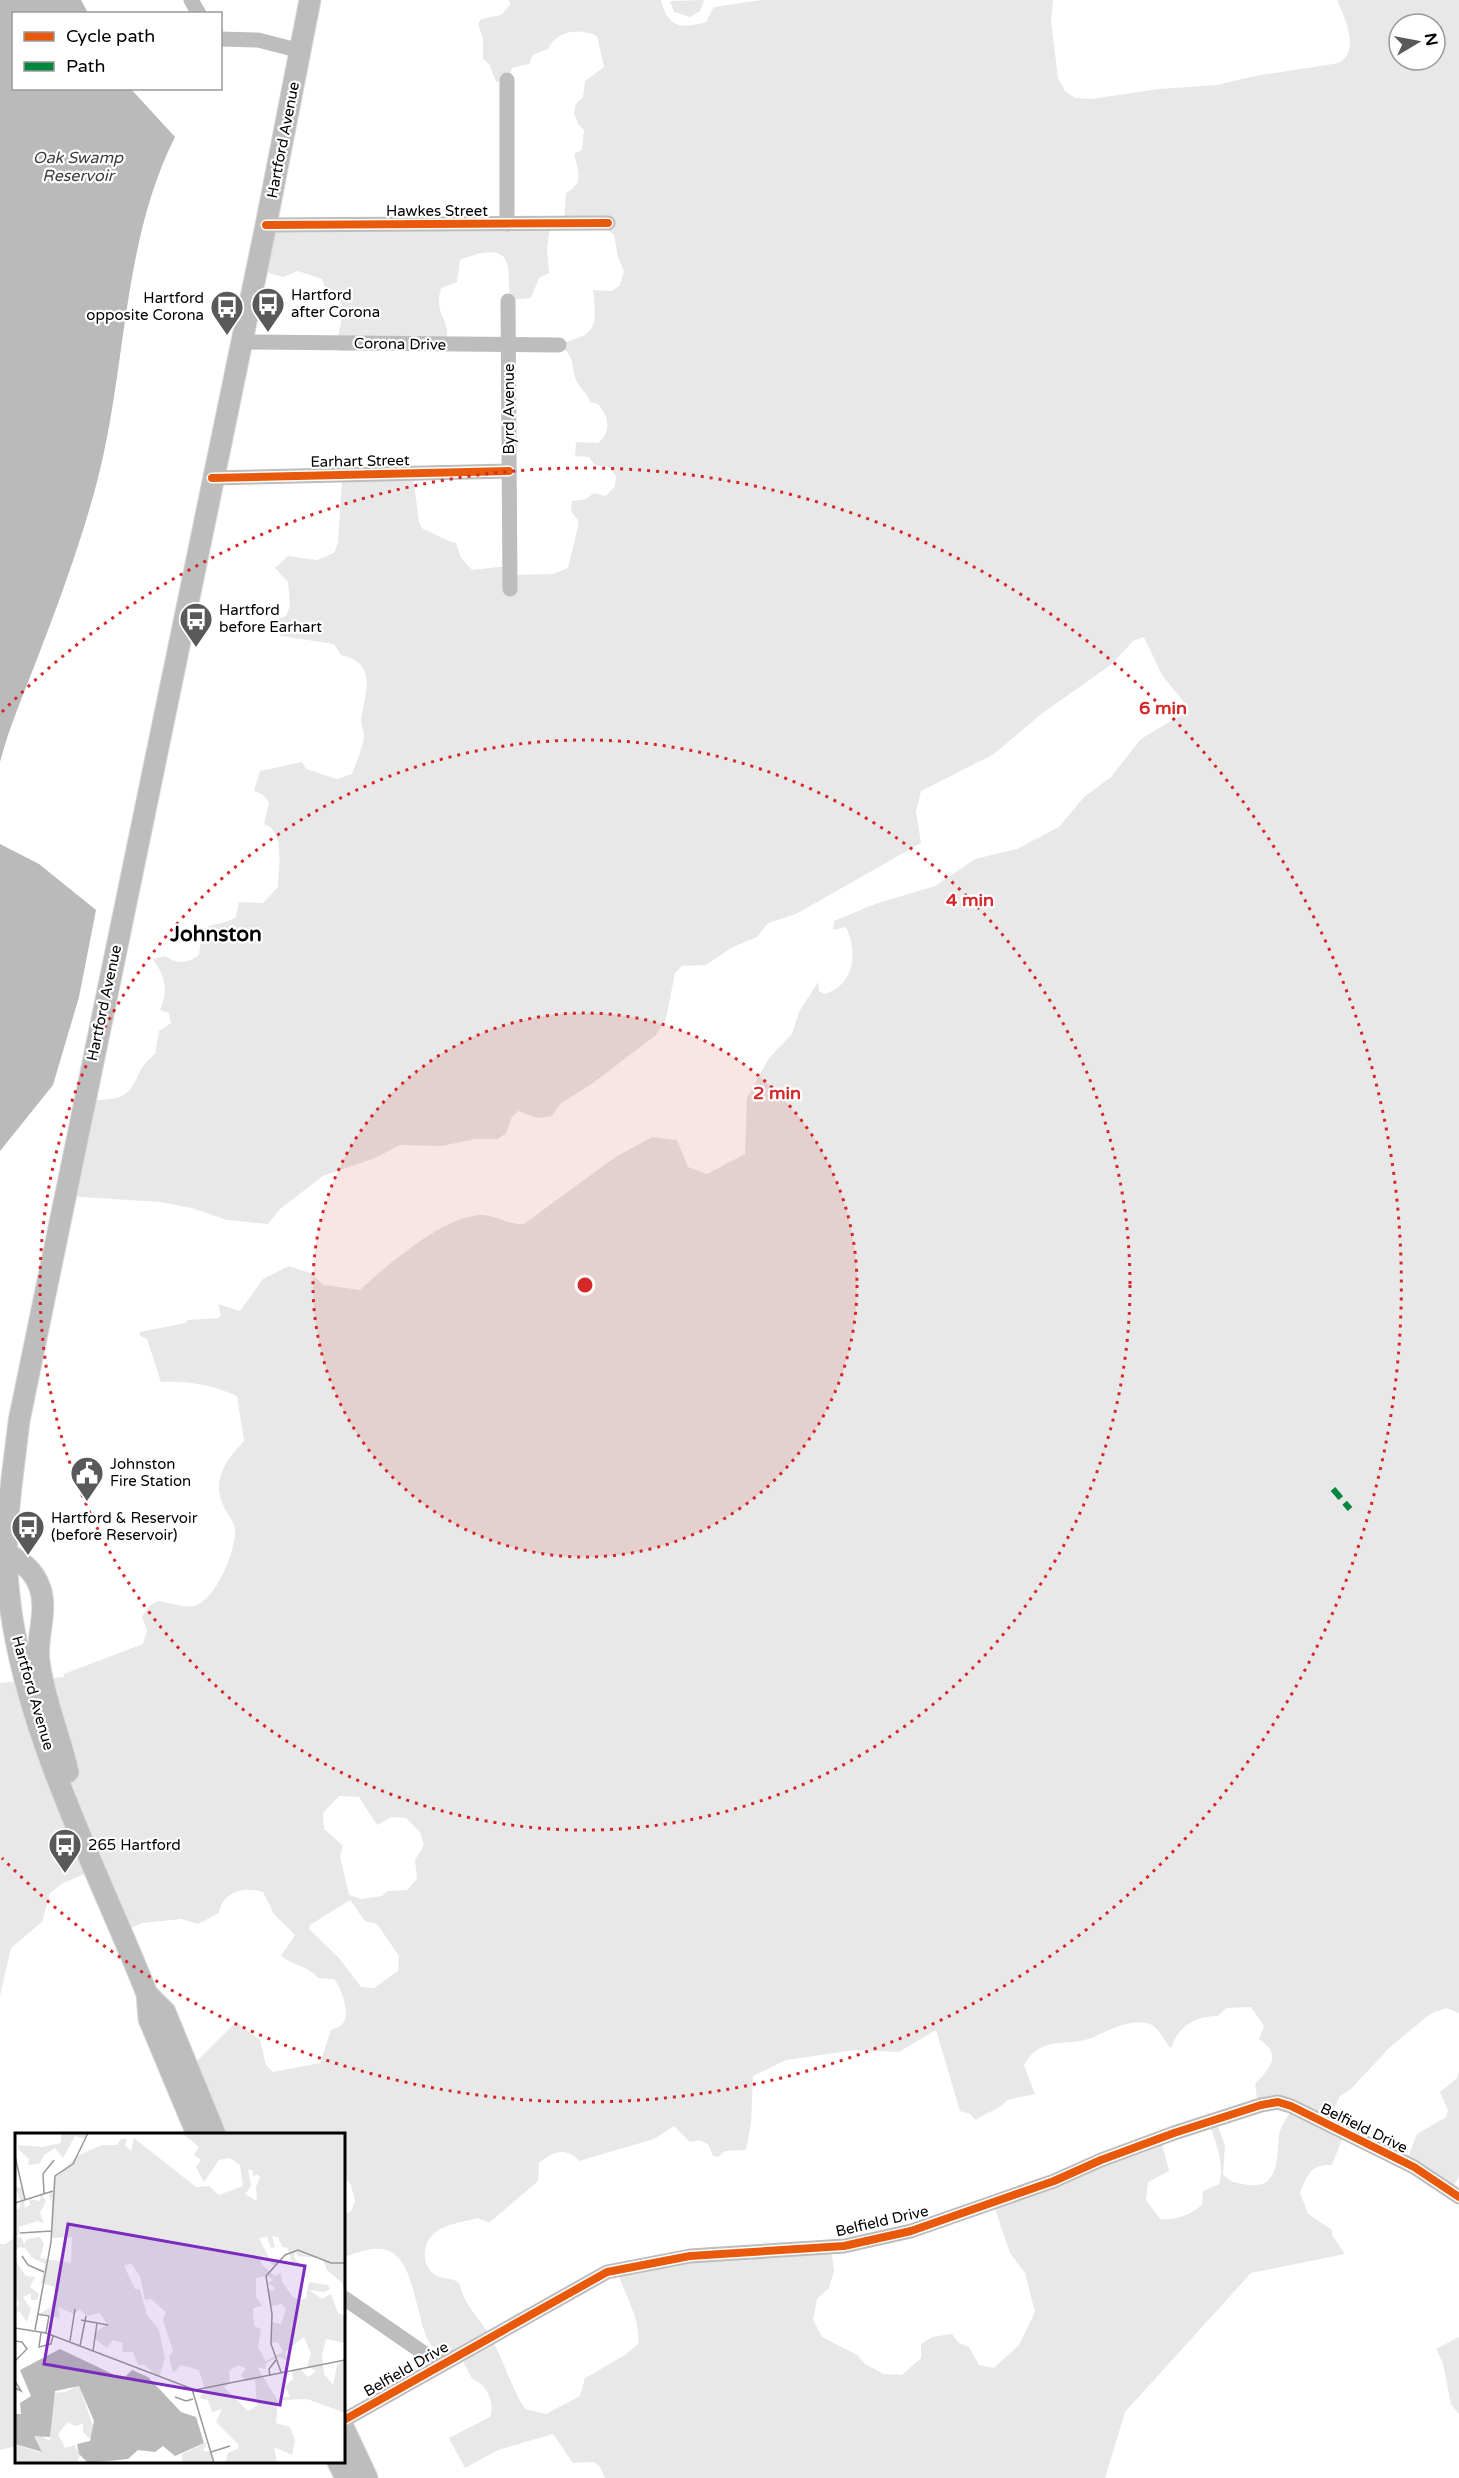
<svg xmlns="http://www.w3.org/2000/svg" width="1459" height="2478" font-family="'Varela Round',sans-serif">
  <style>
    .green { fill: #e8e8e8; fill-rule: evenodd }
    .water { fill: #bababa }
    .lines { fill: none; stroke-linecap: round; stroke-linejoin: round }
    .highway-casing { stroke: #dbdbdb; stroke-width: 23 }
    .minor { stroke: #bdbdbd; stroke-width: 15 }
    .highway { stroke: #bdbdbd; stroke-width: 21 }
    .quiet { stroke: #00873e; stroke-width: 6; stroke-dasharray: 12 6; stroke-linecap: butt }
    .cycleway-casing { stroke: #fff; stroke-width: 11 }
    .cycleway { stroke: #e8590c; stroke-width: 8 }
    .ring { fill: none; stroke: #d62828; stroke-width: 3; stroke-dasharray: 3 6 }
    .labels { text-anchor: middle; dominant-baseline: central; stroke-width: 4.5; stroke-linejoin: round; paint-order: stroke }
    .street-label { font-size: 15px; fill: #000; stroke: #fff }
    .poi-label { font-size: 15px; fill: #000; stroke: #fff; text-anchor: start }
    .water-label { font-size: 16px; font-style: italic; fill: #3d3d3d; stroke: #fff }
    .district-label { font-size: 21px; font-weight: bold; fill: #000; stroke: #fff }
    .inset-road { fill: none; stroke: #999; stroke-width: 1.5 }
    .view { fill: #7b2cbf; fill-opacity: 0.15; stroke: #7b2cbf; stroke-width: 3 }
    .inset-edge { fill: none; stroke: #000; stroke-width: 3 }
    .centre { fill: #d62828; stroke: #fff; stroke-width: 3 }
    .ring-label { font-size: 18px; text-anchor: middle; font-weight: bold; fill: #d62828; stroke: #fff; stroke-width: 4.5; stroke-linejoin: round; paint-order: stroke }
  </style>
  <rect width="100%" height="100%" fill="#fff"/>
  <g class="green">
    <path d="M509 0H661C668 28 681 29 706 22L714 7 761 0H1053L1051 21 1058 78 1065 91 1075 98 1092 99 1158 89 1217 85 1255 76 1339 63C1361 51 1344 16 1337 0H1459V2013L1446 2008 1430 2014 1390 2047 1350 2090 1340 2096 1327 2123 1344 2134 1332 2165C1311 2164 1308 2174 1300 2192L1308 2214 1332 2230V2235L1345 2254 1251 2273 1125 2412 1105 2478H605L600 2467 594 2462 573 2463 553 2434 498 2450 465 2468 449 2438 490 2417C495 2402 487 2384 472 2379L461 2357C450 2355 435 2352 429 2342 416 2320 415 2261 389 2251 375 2245 357 2253 344 2257 348 2243 344 2230 344 2215L351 2211 355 2201 351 2185 344 2176V2134H203L182 2076 236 2022 260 2040 266 2065 273 2072 320 2063 331 2030C336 2028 341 2027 344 2022 350 2012 341 1987 334 1979L318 1978C310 1967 292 1965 281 1956L295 1935 274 1914 263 1892C244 1886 222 1892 219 1913L198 1924 181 1919 142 1923 119 1934 92 1871 63 1883 50 1893 42 1922 11 1948 0 1996V1683L64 1677V1674L143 1644 147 1630 142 1617 149 1606 158 1601C169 1602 183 1608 194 1606 216 1600 235 1552 235 1532 235 1521 228 1516 224 1507 211 1480 226 1460 244 1441L237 1396C212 1385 188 1381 161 1382L147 1339 140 1336V1332L185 1323 188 1320 218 1318 221 1315 218 1304 240 1311 263 1279 289 1266 310 1273 324 1285 360 1290C386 1266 443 1217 479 1215 494 1214 508 1225 524 1224L614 1158 652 1137 677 1140 688 1167 707 1174 745 1154 747 1098 769 1058 792 1034 799 1012 818 982 819 991 824 994C855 985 858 952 846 927L833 930 834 921 875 904 935 886 975 859 1017 849 1059 827 1084 797 1111 777 1141 739 1179 716 1184 709 1183 701 1162 675 1144 637 1133 641 1112 664 1040 715 994 754 921 791 916 812 921 843 796 914 768 923 757 937 731 948 706 965 682 966 675 973 666 1019 656 1035 593 1083 560 1104 552 1116 538 1118 518 1111 512 1117 506 1133 498 1139H475L442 1146 400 1145 375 1158 323 1176 280 1209 268 1224 227 1220 192 1208 160 1202 66 1196 96 1100C145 1100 127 1075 155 1054L159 1031 171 1023 169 1013 160 1010C169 989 165 977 153 959L165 956C177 964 187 964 199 955L202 930C213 922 225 925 236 917L239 902 263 903 278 887C278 868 286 831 264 824L269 802 262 794 254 791 260 771 302 762 306 769 337 779 352 774C356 762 362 750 364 738 365 732 361 726 361 720 365 692 379 664 341 655L334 644 281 636 274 621 286 616 290 606 288 582 275 568 288 556 317 560 334 553 338 543 342 480 413 476 419 522 423 529C435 533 443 540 456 543L461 558 472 570 508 566 511 575 553 574 568 568 578 527V520L571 511 572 501 586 499 594 493 606 496 615 486 616 476 609 467 595 465 589 457 575 456 576 442 598 443C612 432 609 417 598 404L590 402C587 392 581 390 577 382 569 364 578 360 559 344 598 334 597 328 593 290L612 291 620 285 624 271 618 257 614 235 601 225 564 221 566 193C584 183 579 172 574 154L582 150 584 130 578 124 574 113 576 104 583 97 585 81 604 67 597 36C580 28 557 30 548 49L533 55 529 64 512 68 507 80 496 82 489 64 483 59V38L478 24 481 19 501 15 510 5ZM1399 24H1435V60H1399ZM339 1796 359 1797 377 1825 392 1817 406 1818 420 1832 424 1845 415 1860 417 1879 407 1890 388 1891 382 1896 361 1899 349 1895 340 1856 343 1846 324 1829 323 1813ZM350 1900 365 1921 377 1924 399 1956 398 1971 374 1988 361 1987 339 1958 309 1929 310 1925ZM1251 2007 1264 2026 1259 2039C1283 2055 1270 2068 1255 2084L1258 2106 1292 2109C1288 2116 1281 2126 1279 2134 1277 2157 1280 2189 1248 2185 1237 2183 1231 2183 1223 2174L1225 2145 1216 2122 1209 2123C1216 2143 1225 2164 1219 2184L1203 2191 1202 2205C1190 2215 1175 2221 1160 2219L1146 2200 1148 2182 1169 2171 1161 2140 993 2203 1010 2253 1025 2273 1035 2312 1019 2345 994 2368 979 2365 969 2347 959 2343 952 2334 932 2337 921 2344V2358L902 2375 884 2374 865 2364 857 2355 822 2337 813 2320 817 2299 829 2288 834 2271 831 2248 617 2270C624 2294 641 2319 638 2344L625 2355 585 2378 580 2396 546 2414 525 2409C510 2385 503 2358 489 2334 477 2316 464 2304 459 2283 450 2276 440 2280 434 2274 418 2261 424 2236 442 2228 453 2223 466 2221 478 2218L489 2223 538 2181 539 2163C552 2152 566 2146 579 2161L654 2139 674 2126 690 2142 699 2140 708 2144 713 2156 718 2157 725 2151 746 2150 751 2123 753 2076 786 2060 855 2050 899 2052 936 2030 960 2111 970 2114 976 2120C987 2111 999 2111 1007 2100L1035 2094 1024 2065C1041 2034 1068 2048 1094 2037 1108 2030 1130 2019 1147 2023 1159 2026 1163 2040 1171 2049 1177 2026 1196 2016 1218 2016L1226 2008Z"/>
    <polygon points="704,0 700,11 690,17 674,12 670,1"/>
    <path d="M550 224 547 249 549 273 539 278 531 298 510 300C509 291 509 269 507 263 502 244 471 255 460 260L457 282 441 288C437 303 439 309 445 322 448 329 447 340 447 347L440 349 340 351 337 349C337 333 343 320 343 305L335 297 328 295 322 279 298 271 283 277 259 270 267 228Z"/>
    <polygon points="1459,2071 1459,2177 1451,2189 1406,2162 1417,2134 1446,2117 1448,2110 1440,2092 1457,2078"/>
    <polygon points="16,2237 16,2446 0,2450 0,2244 5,2244"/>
    <polygon points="1459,2337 1459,2414 1451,2404 1443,2363 1436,2349"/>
  </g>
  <g class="water">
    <path d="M0 0H81L88 13 14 14V88L131 89 175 137C122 242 127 365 98 478 82 540 60 599 37 659 24 693 9 727 0 762Z"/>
    <polygon points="0,844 39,864 96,910 79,997 53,1085 0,1151"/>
  </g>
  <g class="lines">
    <defs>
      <g id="highway">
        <path d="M6 1553C22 1562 34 1570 40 1588 48 1611 36 1637 39 1661 43 1696 60 1736 68 1772"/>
        <polyline points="147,1994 165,2012 215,2134"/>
        <path d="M197 2134 149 2019 147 1994C96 1865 20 1724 8 1585 3 1530 13 1475 19 1421L266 225 310 0"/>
        <polyline points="344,2429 367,2478"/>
        <polyline points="338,2462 346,2478"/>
      </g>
    </defs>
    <use href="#highway" class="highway-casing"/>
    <g class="minor">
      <polyline points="191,0 199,14"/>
      <polyline points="220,39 258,40 301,51"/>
      <polyline points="507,80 507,224"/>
      <polyline points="266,225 608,223"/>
      <polyline points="508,301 510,589"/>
      <polyline points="241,342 559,345"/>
      <polyline points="212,478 509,471"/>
      <polyline points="344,2298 425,2354 435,2359 451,2358"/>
      <polyline points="344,2420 607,2272 690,2256 844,2246 911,2231 1054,2181 1101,2160 1174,2133 1261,2105 1278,2102 1291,2106 1414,2167 1459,2197"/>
    </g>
    <use href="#highway" class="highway"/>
    <polyline class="quiet" points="1333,1489 1350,1509"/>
    <defs>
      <g id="cycleway">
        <polyline points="266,225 608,223"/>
        <polyline points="212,478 509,471"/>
        <polyline points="344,2420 607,2272 690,2256 844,2246 911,2231 1054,2181 1101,2160 1174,2133 1261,2105 1278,2102 1291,2106 1414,2167 1459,2197"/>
      </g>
    </defs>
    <use href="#cycleway" class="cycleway-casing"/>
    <use href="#cycleway" class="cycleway"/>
  </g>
  <circle cx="585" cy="1285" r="272" fill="#d62828" fill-opacity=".12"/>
  <g class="ring">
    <circle cx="585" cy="1285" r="272"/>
    <circle cx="585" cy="1285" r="545"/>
    <path d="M2 712A817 817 0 1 1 2 1858"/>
  </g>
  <defs>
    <symbol id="bus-pin" viewBox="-11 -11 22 30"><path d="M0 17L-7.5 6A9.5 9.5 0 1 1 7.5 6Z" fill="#595959" stroke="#fff"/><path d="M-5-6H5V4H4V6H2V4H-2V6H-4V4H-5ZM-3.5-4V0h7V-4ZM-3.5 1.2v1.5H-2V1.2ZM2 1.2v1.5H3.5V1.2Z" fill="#fff"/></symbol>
    <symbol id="civic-pin" viewBox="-11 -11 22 30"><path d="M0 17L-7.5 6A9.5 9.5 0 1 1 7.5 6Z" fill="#595959" stroke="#fff"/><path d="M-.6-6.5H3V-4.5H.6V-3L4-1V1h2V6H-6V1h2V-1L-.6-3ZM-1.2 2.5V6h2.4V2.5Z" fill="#fff"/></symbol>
  </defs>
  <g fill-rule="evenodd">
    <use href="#bus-pin" x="249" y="285" width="38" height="52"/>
    <use href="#bus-pin" x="208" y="288" width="38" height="52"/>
    <use href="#bus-pin" x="177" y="600" width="38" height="52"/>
    <use href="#civic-pin" x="68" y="1454" width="38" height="52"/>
    <use href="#bus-pin" x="9" y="1508" width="38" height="52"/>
    <use href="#bus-pin" x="46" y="1826" width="38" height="52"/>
  </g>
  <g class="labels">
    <g class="street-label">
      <text transform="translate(283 140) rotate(-79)">Hartford Avenue</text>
      <text x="437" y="211">Hawkes Street</text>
      <text transform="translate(400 344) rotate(1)">Corona Drive</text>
      <text transform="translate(509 409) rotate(-90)">Byrd Avenue</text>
      <text transform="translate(360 461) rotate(-1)">Earhart Street</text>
      <text transform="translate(104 1003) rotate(-78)">Hartford Avenue</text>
      <text transform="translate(33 1693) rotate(74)">Hartford Avenue</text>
      <text transform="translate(1364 2128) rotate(26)">Belfield Drive</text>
      <text transform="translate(882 2221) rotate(-13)">Belfield Drive</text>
      <text transform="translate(406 2369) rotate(-30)">Belfield Drive</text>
    </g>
    <g class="poi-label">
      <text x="291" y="295">Hartford<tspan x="291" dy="17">after Corona</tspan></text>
      <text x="204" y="298" text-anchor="end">Hartford<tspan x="204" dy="17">opposite Corona</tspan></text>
      <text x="219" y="610">Hartford<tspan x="219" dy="17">before Earhart</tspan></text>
      <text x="110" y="1464">Johnston<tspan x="110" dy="17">Fire Station</tspan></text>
      <text x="51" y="1518">Hartford &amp; Reservoir<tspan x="51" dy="17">(before Reservoir)</tspan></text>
      <text x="88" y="1845">265 Hartford</text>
    </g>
    <g class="water-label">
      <text x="78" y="158">Oak Swamp<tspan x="78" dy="18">Reservoir</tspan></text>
    </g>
    <g class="district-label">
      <text x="216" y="934">Johnston</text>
    </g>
  </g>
  <g transform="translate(15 2133)">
    <rect width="330" height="330" fill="#fff"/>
    <path d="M46 0H73L70 6 60 3 48 25 40 15 29 22 24 31 13 32 14 26 4 17 3 12 28 14 46 10ZM167 0H330V162L327 150 312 137 307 125 282 123 281 118 279 124 285 131 277 133 273 115 267 114 263 104 257 103 260 114 256 115 252 104 244 105 254 125 262 129 259 133 248 122 245 126 247 132 260 143 266 140 267 149 278 164 285 167 291 165 294 149 313 152 315 156 309 159 294 157 307 166 316 161 323 180 330 183V210L311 206 307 222 309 241 318 252 322 232 330 226V280L292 266 268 267 267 264H275L270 253 278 246 277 237 284 235 293 244 301 238 292 233 296 221 289 204 270 219 272 228 265 224 251 230 250 236 242 234 263 268 261 290 275 294 280 307 277 322 259 314 262 330H210L213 320 224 315 223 311 201 289 207 276 197 279 193 267 184 265 190 257 184 237 166 232 158 240 154 224 158 218 148 187 151 179 136 166 130 167 125 143 116 130 109 133 120 156 125 157 132 182 144 197 150 226 144 244 129 232H123L118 219H107L108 210 98 207 92 215 80 206 81 199 92 191 85 180 71 183 65 176 59 181 43 174 45 185 24 181 36 174 39 164 42 167 40 154 26 150 30 131 18 125 10 115 4 114 0 119V77L5 75 6 68 0 54 7 55 10 75 15 72 14 66 25 68 26 61 31 68 25 80 29 90 22 88 4 94 5 100 1 104 7 105 9 111 12 106 25 104 29 111 25 125 56 130 57 104 36 105 37 66 35 67 34 59 38 58 39 46 62 23 87 12H102L106 6H112L110 12 116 18 119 5 181 54 194 53 204 62 228 53 225 32 215 25 204 27 189 49 181 34 186 27 179 22 184 14ZM233 36 238 38V44L242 41 245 44 241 54 242 68 230 61 236 53ZM252 143 258 147 252 151 260 154 258 158 252 156 255 173 267 171 271 176 266 191 257 189 256 210 263 209 268 219 251 228 243 214 246 196 239 193 238 175 247 173 241 164V145ZM223 232 231 235 226 242 230 248 240 247 242 273 233 278 209 254 215 249 214 238ZM0 127 11 143 20 144 15 154 24 161 22 167H16V160L8 164 16 176 12 189 4 178 0 179 4 170 0 164ZM64 252 80 299 74 305 68 299V291L60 293 53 289 43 301 50 315 60 312 65 323 62 328 0 330V311L26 320 17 305 21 300 35 308 37 260 50 259ZM192 309 188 318 196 319 198 330H167V321Z" fill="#e8e8e8" fill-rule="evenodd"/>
    <path d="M45 216 108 246 117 237 133 244 166 279 181 284 189 310 160 323 148 313 140 319 123 317 113 326 73 330 64 321 62 311 75 308 79 288 64 253 40 258 35 304 19 303 27 319 0 311V281H6L5 270 16 263 5 237Z" fill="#bababa"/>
    <path class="inset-road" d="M0 23 10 67M29 60 28 41 39 27M0 70 38 58M5 100 37 98M7 123 13 132 29 139M22 181 34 183 31 200M66 187 93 192M0 195 31 200 180 257 330 227M20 197 36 109 40 43 58 31 73 0M26 200 24 214 36 211 38 203M0 208 7 209 12 216 0 228M55 208 60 176M65 213 71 183M78 218 82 190M266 239 256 211 257 181 251 143 270 122 283 117 316 130H330M255 243 254 236 261 227M0 248 6 258 0 255M177 256 199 330M160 264 171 268 178 266M196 319 215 313M124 330H146"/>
    <path class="view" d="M53 91 290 133 265 272 29 231Z"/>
    <rect width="330" height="330" class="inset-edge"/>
  </g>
  <circle cx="585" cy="1285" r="9" class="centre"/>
  <g class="ring-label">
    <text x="1163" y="714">6 min</text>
    <text x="970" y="906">4 min</text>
    <text x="777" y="1099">2 min</text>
  </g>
  <rect x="12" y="12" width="210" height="78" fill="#ffffff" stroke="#999999" stroke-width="1.5"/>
  <rect x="24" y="32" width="30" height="9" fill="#e8590c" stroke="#999999" stroke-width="1.5"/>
  <text x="66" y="42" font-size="18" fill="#000000">Cycle path</text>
  <rect x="24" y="62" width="30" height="9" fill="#00873e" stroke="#999999" stroke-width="1.5"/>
  <text x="66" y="72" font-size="18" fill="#000000">Path</text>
  <g transform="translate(1417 42) rotate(80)"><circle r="28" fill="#ffffff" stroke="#999999" stroke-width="1.5"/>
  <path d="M0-4.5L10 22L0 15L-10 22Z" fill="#595959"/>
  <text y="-9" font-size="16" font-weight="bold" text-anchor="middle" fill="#000000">N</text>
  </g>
</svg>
